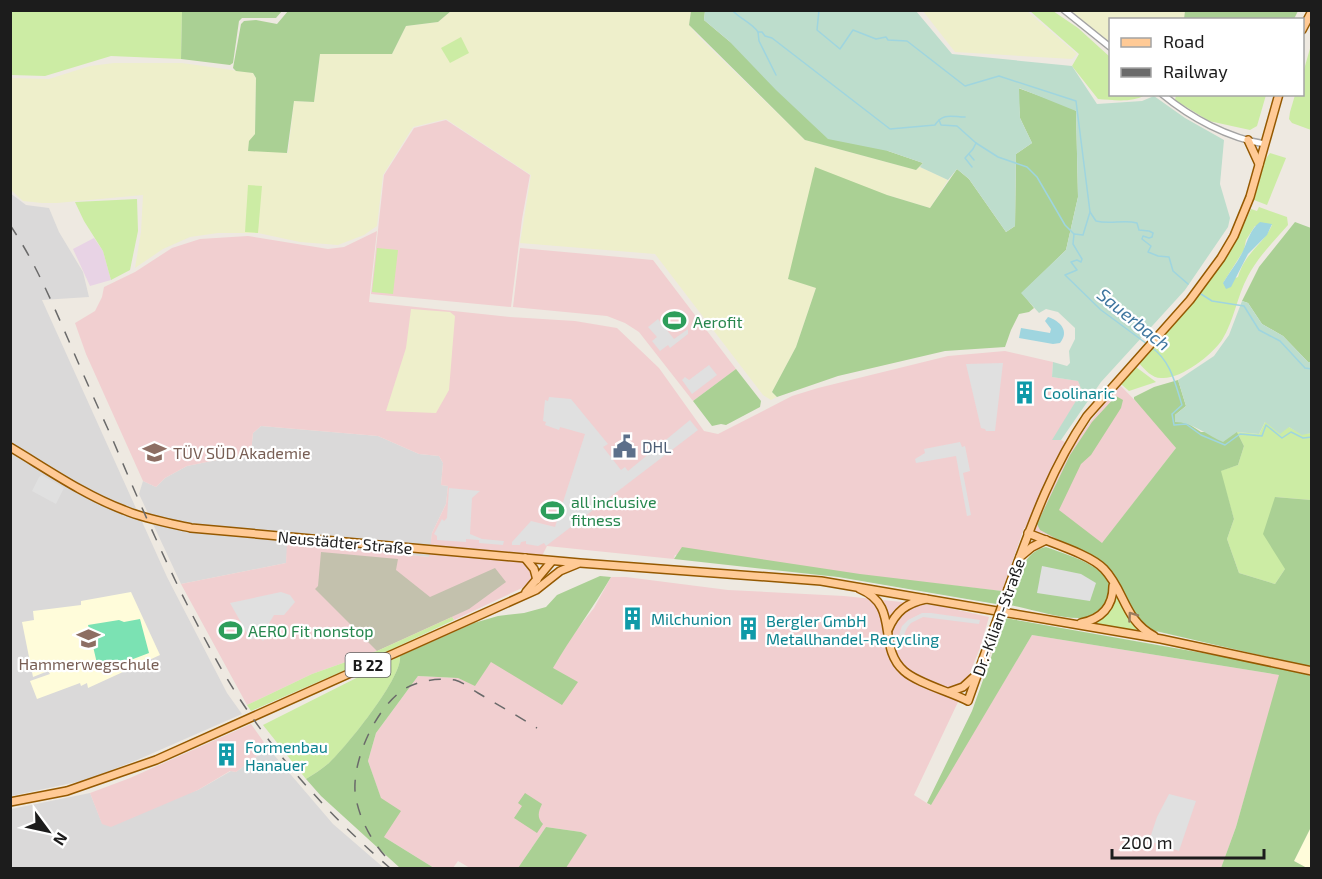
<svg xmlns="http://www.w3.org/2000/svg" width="1322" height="879" font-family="'Exo 2',sans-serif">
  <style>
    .residential { fill: #dad9d9 }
    .commercial { fill: #f1cfd0 }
    .industrial { fill: #e8d3e5 }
    .education { fill: #fffcda }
    .construction { fill: #c3c1ad }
    .farmland { fill: #eeefcb }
    .grass { fill: #cceca4; fill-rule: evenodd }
    .forest { fill: #aad094 }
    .wetland { fill: #bdddcc }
    .pitch { fill: #7be2b3 }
    .parking { fill: #e0e0e0 }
    .water { fill: #9fd5df }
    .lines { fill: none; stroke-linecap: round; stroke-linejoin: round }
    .stream { stroke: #9fd5df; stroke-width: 1.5 }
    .minor-casing { stroke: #a3a3a3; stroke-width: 8 }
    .major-casing { stroke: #955900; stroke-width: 10 }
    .minor { stroke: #fff; stroke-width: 5 }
    .major { stroke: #ffca96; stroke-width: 7 }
    .rail { stroke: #6a6a6a; stroke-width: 1.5; stroke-dasharray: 12 12; stroke-linecap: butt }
    .major-bridge-casing { stroke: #955900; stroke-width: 10; stroke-linecap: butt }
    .major-bridge { stroke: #ffca96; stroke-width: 7 }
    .oneway { stroke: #997c5f }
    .labels { text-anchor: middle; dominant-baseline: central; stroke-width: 4.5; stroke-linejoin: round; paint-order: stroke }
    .shield { fill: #fff; stroke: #606060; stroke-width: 1.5 }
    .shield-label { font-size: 15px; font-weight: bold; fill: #1c1c1c }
    .leisure-label { font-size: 16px; fill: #27864d; stroke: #fff; text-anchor: start }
    .culture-label { font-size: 16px; fill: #0d838f; stroke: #fff; text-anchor: start }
    .service-label { font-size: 16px; fill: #4e5e75; stroke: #fff; text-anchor: start }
    .education-label { font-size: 16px; fill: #785e54; stroke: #fff; text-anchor: start }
    .street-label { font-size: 16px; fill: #1c1c1c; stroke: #fff }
    .water-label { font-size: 18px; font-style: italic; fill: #4077a0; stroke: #fff }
  </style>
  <rect width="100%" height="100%" fill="#eee9e1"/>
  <g class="residential">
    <polygon points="10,193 26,205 49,208 59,232 83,272 89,297 42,300 167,577 227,693 242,714 137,760 86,780 11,796"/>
    <polygon points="261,426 378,436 419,454 439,456 443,463 441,485 448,486 446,504 432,533 430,557 288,543 286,563 181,584 139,494 143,481 156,487 165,478 187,466 251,453 253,433"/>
    <polygon points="268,748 333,824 384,868 11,868 11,809 90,793 102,823 198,790 231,771 236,772"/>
  </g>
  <g class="commercial">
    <polygon points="446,120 530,175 522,219 511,307 371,294 384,175 414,128"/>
    <polygon points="377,231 369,302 510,317 575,321 617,328 659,368 704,431 718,434 792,396 818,388 948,356 1005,351 1053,362 1052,377 1078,381 1082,391 1053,440 1061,440 1072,446 1119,384 1154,420 1176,448 1091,558 1043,533 1024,528 1002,591 675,555 674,559 547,546 529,582 522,588 454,620 453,618 377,651 312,674 247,705 181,584 286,563 287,543 429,557 432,533 446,504 448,486 441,485 443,463 439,456 419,454 378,436 261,426 253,433 251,453 187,466 165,478 156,487 143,481 86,354 75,323 95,311 102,297 104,287 135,272 172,248 200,239 248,236 328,249 344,247"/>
    <polygon points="520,248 653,260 736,369 693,401 639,332 625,323 607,316 513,307"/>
    <polygon points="611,577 626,577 728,590 844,596 940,606 989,617 980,648 958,702 914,795 930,805 1032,635 1280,675 1236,827 1221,868 566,868 586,835 581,832 546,827 518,868 470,868 458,861 453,868 434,868 384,837 381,799 368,761 376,733 418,676 458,678 475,685 491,662 552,669 575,632 594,608"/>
    <polygon points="251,724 268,748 236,772 230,771 198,790 111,827 102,824 90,793 130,778"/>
  </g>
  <polygon class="industrial" points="94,238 103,251 111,280 90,286 73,249"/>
  <g class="education">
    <polygon points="131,592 160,655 88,688 87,683 81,686 80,683 37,699 30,681 50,674 48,671 33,677 22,622 34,620 33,611 81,605 81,601"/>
    <polygon points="1311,827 1311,868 1307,868 1294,861"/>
  </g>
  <polygon class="construction" points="321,552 398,559 396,570 430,597 495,568 506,582 469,609 377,651 315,589 318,586"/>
  <g class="farmland">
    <polygon points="451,11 691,11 689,25 699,37 805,140 916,170 920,167 948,180 930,208 887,195 788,278 816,288 796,347 772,392 777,397 771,400 763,395 655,254 520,243 531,175 446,119 413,127 383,175 377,226 364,235 338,245 300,242 258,233 218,233 190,237 163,249 135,268 141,232 143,195 57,203 42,203 23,201 11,190 10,78 49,79 90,66 114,63 182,63 253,73 256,78 255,134 249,142 288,153 294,101 314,102 320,54 392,54 406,26 438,22"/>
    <polygon points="923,11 1027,11 1077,54 1072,59 955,52"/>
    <polygon points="1070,11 1185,11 1184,19 1110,20 1110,42"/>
    <polygon points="411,309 450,312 455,316 449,390 436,413 386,411 406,348"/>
  </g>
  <g class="grass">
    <polygon points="10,11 182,11 181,59 111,56 45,76 11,75"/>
    <path d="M1030 11H1053L1078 28 1110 57V94L1145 95C1132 103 1113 100 1098 99L1072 66 1079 54Z"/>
    <polygon points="461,37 469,53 450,63 441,48"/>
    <polygon points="1311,45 1311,130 1292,123 1289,119 1290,112 1295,95 1302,94 1303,73"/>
    <polygon points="1176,95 1176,94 1266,95 1257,126 1250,130 1209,121 1175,100"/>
    <polygon points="1270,153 1286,158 1267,205 1254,200 1265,160"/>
    <polygon points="248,185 262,186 258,233 245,232"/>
    <polygon points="137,199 138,231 130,270 111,280 103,251 84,221 75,202"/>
    <path d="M1259 207 1287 217 1288 225C1273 242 1258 257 1248 276 1237 296 1234 321 1222 340 1212 355 1180 380 1161 378 1152 378 1145 370 1139 363 1183 316 1225 269 1251 209L1257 211ZM1272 225C1263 245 1245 252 1238 277L1223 283 1244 250 1246 240 1255 226Z"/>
    <polygon points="377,248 398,250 393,294 372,292"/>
    <polygon points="1136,367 1156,382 1129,391 1121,384"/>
    <polygon points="1265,422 1289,427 1302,434 1311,433 1311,500 1275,497 1285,569 1275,584 1239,573 1227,539 1234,519 1220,471 1238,465 1244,446 1237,432 1259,434"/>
    <path d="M1116 594 1123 610 1141 633 1091 624C1106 617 1112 610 1116 594Z"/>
    <polygon points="452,617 454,620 375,657 251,711 247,705 312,674 377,651"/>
    <path d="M400 656C403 677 346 747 329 763 322 769 314 774 306 779L263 725Z"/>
  </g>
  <g class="forest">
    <polygon points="182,11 182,10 282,11 276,18 242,18 239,21 233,63 230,65 181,59"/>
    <polygon points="288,11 288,10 451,11 438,22 406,26 392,54 320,54 314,102 294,101 287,153 248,151 249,141 255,134 256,78 253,73 236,71 233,68 241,24 244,21 256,20 277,24"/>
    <polygon points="691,11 705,11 704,20 729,41 888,151 923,163 916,170 805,140 689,25"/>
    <polygon points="1185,11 1185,10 1298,11 1294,19 1184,19"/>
    <polygon points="1018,88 1073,108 1076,111 1078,197 1066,250 1022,293 1034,308 1029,312 1019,314 1011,330 1005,347 945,351 838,376 777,397 772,392 796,347 816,288 788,279 815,167 887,195 930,208 957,169 969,179 1006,232 1015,226 1016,154 1032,143 1020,118"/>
    <polygon points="1295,222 1311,228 1311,362 1308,362 1283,336 1262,324 1248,303 1242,301 1259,267"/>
    <polygon points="736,369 761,401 760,407 726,425 721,424 712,426 693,401"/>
    <polygon points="1178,380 1186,406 1175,415 1201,432 1237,432 1244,446 1238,465 1221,471 1234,519 1227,539 1239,573 1275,584 1285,569 1263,534 1275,497 1311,500 1311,667 1147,629 1129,607 1112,572 1103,564 1040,530 1037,524 1070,455 1092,422 1116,396 1123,400 1121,408 1091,455 1081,464 1059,510 1102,543 1176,448 1134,399 1134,397 1154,387"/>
    <polygon points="682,547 860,574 1002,591 996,604 838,577 674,559"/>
    <path d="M1046 547C1067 555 1129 571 1105 604 1099 612 1092 617 1082 618 1059 619 1032 609 1009 605 1017 583 1021 552 1046 547Z"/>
    <path d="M600 576 611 577C593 608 571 637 553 668L578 682 562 705 491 662 475 686 458 678 418 676 376 733 368 761 381 798 401 811 384 837 434 868H400L321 796 306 779C314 774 322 769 329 763 346 747 403 677 400 656L474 623 498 616 524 613 546 607 557 595Z"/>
    <polygon points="1005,618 1282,667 1311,676 1311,827 1294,861 1307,868 1221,868 1236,827 1279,675 1032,635 931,805 927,803 972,711"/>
    <path d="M525 793 542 804C538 812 537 818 543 824L537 833 514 818 522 806 518 803Z"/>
    <polygon points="546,827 581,832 587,835 566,868 518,868"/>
  </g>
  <g class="wetland">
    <polygon points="705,11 916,11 952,54 1072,66 1097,104 1142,101 1154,96 1185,118 1224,140 1220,184 1230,218 1228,227 1185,290 1101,382 1061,440 1052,440 1082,391 1078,381 1052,377 1053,362 1067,366 1070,363 1069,351 1075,339 1075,328 1058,312 1046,309 1039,313 1021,293 1066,250 1078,197 1076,111 1019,88 1020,118 1032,143 1016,154 1015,226 1006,232 969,179 957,169 948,180 920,167 923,163 888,151 828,139 776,90 729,41 704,20"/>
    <path d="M1242 301 1248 303 1262 324 1283 336 1308 362H1311V433L1302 435 1289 427 1280 434 1265 422 1259 434 1237 432 1223 442C1207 435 1192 422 1175 422V415L1186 406 1178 380 1214 356 1229 335Z"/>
  </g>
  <polygon class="pitch" points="140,619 149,653 99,672 88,625 119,620 124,622"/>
  <g class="parking">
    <polygon points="658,319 674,339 688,329 688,334 670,348 668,345 660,351 652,341 657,337 648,327"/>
    <polygon points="1003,363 995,431 986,431 985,429 981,428 966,364"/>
    <polygon points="709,365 717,375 692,394 682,380 685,377 689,380"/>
    <polygon points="549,397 571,399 608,444 603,447 621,470 625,467 628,471 690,420 698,430 546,546 544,543 538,546 526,544 526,541 521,542 520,545 512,545 512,542 531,521 555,527 585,434 560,427 559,430 545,425 546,422 543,421 545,400 548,401"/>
    <polygon points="960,442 962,447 965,446 970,471 963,473 971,515 967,516 956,456 916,463 915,459 925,453 924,449"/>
    <polygon points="42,475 64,488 56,504 32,491 39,477"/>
    <polygon points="449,488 480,491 472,498 470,534 482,539 504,541 503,545 479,543 479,540 466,539 466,542 437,540 437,536 434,534 442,519 444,521 447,518"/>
    <polygon points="1042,566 1081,574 1096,583 1090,601 1037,593"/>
    <polygon points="281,592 290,595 295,602 284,615 274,615 268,625 271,630 263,641 259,636 251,640 230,603"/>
    <polygon points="922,613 931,613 980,620 979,624 923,617 911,623 907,628 901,641 902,648 898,649 897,641 902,626 908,620"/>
    <polygon points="1169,794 1196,801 1179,851 1149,841 1157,817"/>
  </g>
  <g class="water">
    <path d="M1260 222 1272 224 1267 235 1248 254 1231 287 1226 289 1223 283C1229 273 1238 262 1243 251 1248 240 1250 230 1260 222Z"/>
    <path d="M1048 317C1060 321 1070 331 1060 343L1053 344 1019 338 1021 328 1050 333 1051 329 1045 321Z"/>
  </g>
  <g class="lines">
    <g class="stream">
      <path d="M732 10C740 19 752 23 758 32H762L765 36 772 38 890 129 935 125C943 112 953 117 965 117"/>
      <polyline points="819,10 817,30 840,49 853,30 876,39 886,37 888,40 907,41 965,86 999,76 1076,101 1090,212 1083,235 1074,234 1073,244 1082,259 1081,262 1077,260 1071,262 1077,270 1065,275 1101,310 1147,344"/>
      <polyline points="758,32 759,41 776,75"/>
      <polyline points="939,120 941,125 957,126 976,143 998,157 1027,167 1037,177 1065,225 1074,234"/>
      <polyline points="969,154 974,160"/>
      <polyline points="972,167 965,158 973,149 976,143"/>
      <path d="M1090 212 1096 221C1111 225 1123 219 1137 223L1139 230 1149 231 1153 233 1152 237 1149 238 1143 236 1142 239 1151 246 1148 252 1158 256 1169 257 1173 271 1188 284"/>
      <polyline points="1201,294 1212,301 1244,306 1259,330 1280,341 1305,368 1312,369"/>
      <path d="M1151 347C1171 361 1175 383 1182 405L1172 414 1174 425 1186 424 1201 435 1225 445 1240 434 1262 436 1266 425 1282 438 1291 432 1303 438 1312 437"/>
    </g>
    <defs>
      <g id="minor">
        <polyline points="1064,10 1110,47"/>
        <path d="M1162 94C1191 118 1228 138 1265 144"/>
      </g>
      <g id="major">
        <polyline points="1302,30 1312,11"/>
        <polyline points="1248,140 1259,164"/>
        <path d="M10 447C47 469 84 495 124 510 145 519 168 523 191 528L580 563 821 581 1161 639 1312 671"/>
        <path d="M1028 533C1048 542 1090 554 1104 569 1125 591 1124 620 1154 636"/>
        <polyline points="1020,557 1032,547 1046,540"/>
        <polyline points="525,558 534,569 537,580"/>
        <path d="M860 589C901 606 876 646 904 671 917 683 951 692 968 701L994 628"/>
        <path d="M1008 589C1030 529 1050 470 1087 416L1190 300 1221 258 1234 236 1250 197 1279 94"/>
        <polyline points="526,592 552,561"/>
        <path d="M1081 623C1101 619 1113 607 1113 586"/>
        <path d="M888 630C896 611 907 603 926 599"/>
        <polyline points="949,692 963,687 975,676"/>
        <polyline points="10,802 67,791 156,760 536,590 560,571 577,564"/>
      </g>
    </defs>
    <use href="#minor" class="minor-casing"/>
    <use href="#major" class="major-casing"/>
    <use href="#minor" class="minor"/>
    <use href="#major" class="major"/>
    <g class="rail">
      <path d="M10 225C34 260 51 300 68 339 82 372 97 405 112 438 143 511 174 583 212 652 255 733 321 809 390 868"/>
      <path d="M385 856C370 839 357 814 355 791 353 758 377 705 406 688 421 680 438 678 455 680 463 682 471 689 478 693 498 705 518 716 537 728"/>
    </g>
    <defs>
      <polyline id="major-bridge" points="994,628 1008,589"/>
    </defs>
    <use href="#major-bridge" class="major-bridge-casing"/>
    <use href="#major-bridge" class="major-bridge"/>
  </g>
  <defs><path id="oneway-chevron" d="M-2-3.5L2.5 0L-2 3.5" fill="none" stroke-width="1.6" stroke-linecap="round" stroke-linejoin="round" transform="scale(1.5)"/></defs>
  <use class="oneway" href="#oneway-chevron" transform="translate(1132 616) rotate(-125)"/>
  <defs>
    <symbol id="stadium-bare" viewBox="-9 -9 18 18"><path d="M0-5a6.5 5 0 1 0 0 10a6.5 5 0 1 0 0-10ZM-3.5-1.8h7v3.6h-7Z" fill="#2e9e5b" stroke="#fff" stroke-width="2.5" paint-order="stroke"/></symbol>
    <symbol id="building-bare" viewBox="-9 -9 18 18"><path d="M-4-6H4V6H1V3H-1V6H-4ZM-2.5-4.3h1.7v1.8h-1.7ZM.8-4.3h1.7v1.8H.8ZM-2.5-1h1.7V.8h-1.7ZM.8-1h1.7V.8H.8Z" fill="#0f9aa8" stroke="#fff" stroke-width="2.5" paint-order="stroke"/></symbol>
    <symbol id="civic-bare" viewBox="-9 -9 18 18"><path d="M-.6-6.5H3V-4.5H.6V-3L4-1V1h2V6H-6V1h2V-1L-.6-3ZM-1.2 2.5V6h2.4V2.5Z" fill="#5c6f8a" stroke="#fff" stroke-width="2.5" paint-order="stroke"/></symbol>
    <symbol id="school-bare" viewBox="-9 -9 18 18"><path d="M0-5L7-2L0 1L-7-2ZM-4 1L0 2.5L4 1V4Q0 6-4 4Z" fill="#8d6e63" stroke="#fff" stroke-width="2.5" paint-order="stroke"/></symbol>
  </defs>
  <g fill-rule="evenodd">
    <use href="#stadium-bare" x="658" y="304" width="33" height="33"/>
    <use href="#building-bare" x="1008" y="376" width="33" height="33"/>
    <use href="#civic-bare" x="608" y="430" width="33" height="33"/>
    <use href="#school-bare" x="138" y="436" width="33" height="33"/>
    <use href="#stadium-bare" x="536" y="494" width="33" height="33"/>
    <use href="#building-bare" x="616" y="602" width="33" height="33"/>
    <use href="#building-bare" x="732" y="612" width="33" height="33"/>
    <use href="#stadium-bare" x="214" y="614" width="33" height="33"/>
    <use href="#school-bare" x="72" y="622" width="33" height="33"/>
    <use href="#building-bare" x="210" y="738" width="33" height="33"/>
  </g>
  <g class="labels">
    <rect class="shield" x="345.5" y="653" width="45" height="24" rx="4.5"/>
    <g class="shield-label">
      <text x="368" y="665">B 22</text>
    </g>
    <g class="leisure-label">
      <text x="693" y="321">Aerofit</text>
      <text x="571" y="501">all inclusive<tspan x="571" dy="18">fitness</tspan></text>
      <text x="248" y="630">AERO Fit nonstop</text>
    </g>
    <g class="culture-label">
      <text x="1043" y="392">Coolinaric</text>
      <text x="651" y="618">Milchunion</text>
      <text x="766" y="620">Bergler GmbH<tspan x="766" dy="18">Metallhandel-Recycling</tspan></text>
      <text x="245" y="746">Formenbau<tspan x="245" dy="18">Hanauer</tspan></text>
    </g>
    <g class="service-label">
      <text x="642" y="446">DHL</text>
    </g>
    <g class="education-label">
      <text x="173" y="452">TÜV SÜD Akademie</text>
      <text x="89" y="663" text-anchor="middle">Hammerwegschule</text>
    </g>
    <g class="street-label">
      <text transform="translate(345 542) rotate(5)">Neustädter Straße</text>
      <text transform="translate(998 617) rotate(-70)">Dr.-Kilian-Straße</text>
    </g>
    <g class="water-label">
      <text transform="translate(1134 319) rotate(39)">Sauerbach</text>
    </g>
  </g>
  <rect width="1322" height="879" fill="none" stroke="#1c1c1c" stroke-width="24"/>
  <rect x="1109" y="18" width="195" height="78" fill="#ffffff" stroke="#a4a4a4" stroke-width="1.5"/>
  <rect x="1121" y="38" width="30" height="9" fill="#ffca96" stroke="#a4a4a4" stroke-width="1.5"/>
  <text x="1163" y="48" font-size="18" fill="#1c1c1c">Road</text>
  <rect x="1121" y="68" width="30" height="9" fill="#6a6a6a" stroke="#a4a4a4" stroke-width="1.5"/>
  <text x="1163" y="78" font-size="18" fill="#1c1c1c">Railway</text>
  <g transform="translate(48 831) rotate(123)" stroke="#ffffff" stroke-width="4.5" paint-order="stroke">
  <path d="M0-4.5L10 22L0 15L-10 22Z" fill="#1c1c1c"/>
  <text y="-9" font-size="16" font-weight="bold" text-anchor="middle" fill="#1c1c1c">N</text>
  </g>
  <path d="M1112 849v9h152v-9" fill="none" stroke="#1c1c1c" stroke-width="3"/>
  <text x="1121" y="849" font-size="18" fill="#1c1c1c" stroke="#ffffff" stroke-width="4.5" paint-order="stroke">200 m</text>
</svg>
